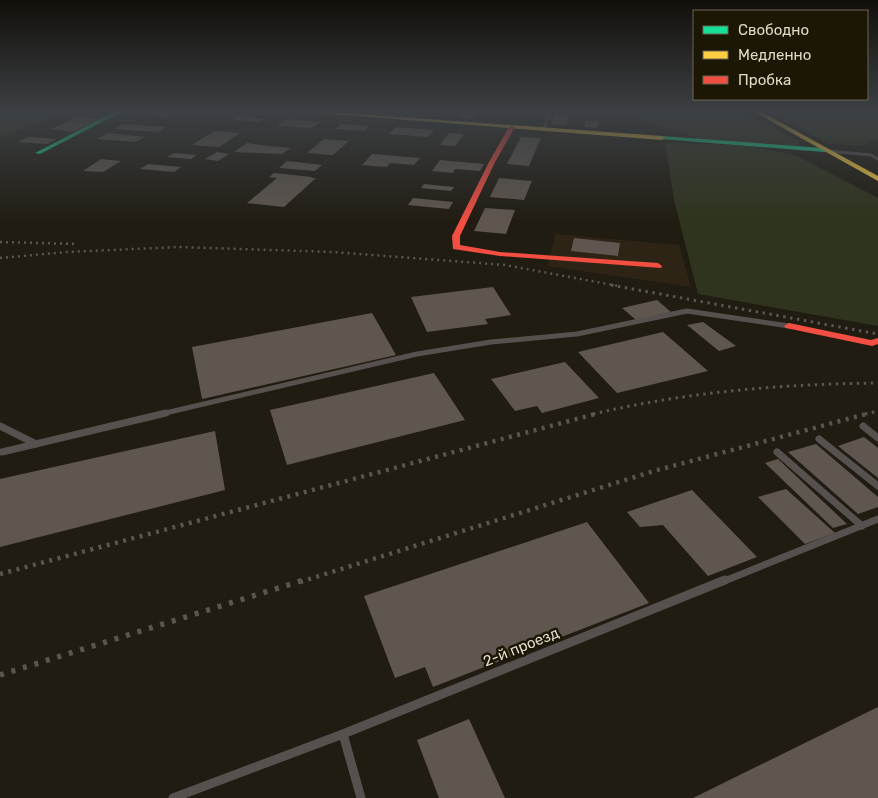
<svg xmlns="http://www.w3.org/2000/svg" width="878" height="798" font-family="Rubik,sans-serif">
  <style>
    .commercial { fill: #2d2415 }
    .green { fill: #2f341e }
    .building { fill: #5f564f }
    .lines { fill: none; stroke-linecap: round; stroke-linejoin: round }
    .lane-far3 { stroke: #56514f; stroke-width: 3 }
    .lane-far2 { stroke: #56514f; stroke-width: 5 }
    .lane-far1 { stroke: #56514f; stroke-width: 7 }
    .lane { stroke: #56514f; stroke-width: 9 }
    .fast { fill: #16e098; fill-rule: evenodd }
    .slow { fill: #ffcf43; fill-rule: evenodd }
    .jam { fill: #f24e42; fill-rule: evenodd }
    .rail-far3 { stroke: #595550; stroke-width: 2.5; stroke-dasharray: 2 4; stroke-linecap: butt }
    .rail-far2 { stroke: #595550; stroke-width: 3; stroke-dasharray: 2.5 4.5; stroke-linecap: butt }
    .rail-far1 { stroke: #595550; stroke-width: 4.5; stroke-dasharray: 3 5.5; stroke-linecap: butt }
    .rail { stroke: #595550; stroke-width: 5.5; stroke-dasharray: 4 8; stroke-linecap: butt }
    .labels { text-anchor: middle; dominant-baseline: central; stroke-width: 5; stroke-linejoin: round; paint-order: stroke }
    .near-street-label { font-size: 15px; fill: #dedace; stroke: #1c1604 }
  </style>
  <rect width="100%" height="100%" fill="#201c12"/>
  <polygon class="commercial" points="555,234 679,245 691,287 548,266"/>
  <g class="green">
    <polygon points="0,110 74,110 0,137"/>
    <polygon points="634,110 742,110 800,142 797,146 700,139 640,119"/>
    <polygon points="764,110 878,110 878,141 871,140 864,146 829,144"/>
    <polygon points="665,142 748,146 795,155 878,198 878,326 698,294 674,200"/>
  </g>
  <g class="building">
    <polygon points="141,110 168,110 178,111 167,117 133,114"/>
    <polygon points="467,110 481,110 473,119 459,118"/>
    <polygon points="555,113 570,114 566,125 551,124"/>
    <polygon points="238,116 265,119 259,122 232,120"/>
    <polygon points="77,117 101,119 73,132 51,129"/>
    <polygon points="286,119 321,122 312,128 277,126"/>
    <polygon points="586,120 599,121 597,128 584,127"/>
    <polygon points="123,124 166,127 158,132 114,129"/>
    <polygon points="341,124 369,126 364,131 335,129"/>
    <polygon points="396,127 434,130 428,137 389,134"/>
    <polygon points="214,131 240,133 219,147 192,145"/>
    <polygon points="108,133 145,137 135,142 97,139"/>
    <polygon points="449,133 464,134 455,146 440,145"/>
    <polygon points="28,137 57,139 47,144 18,142"/>
    <polygon points="521,137 541,138 529,166 507,164"/>
    <polygon points="324,139 349,141 333,155 307,153"/>
    <polygon points="247,143 269,146 291,148 282,154 234,152"/>
    <polygon points="217,152 229,154 218,161 205,159"/>
    <polygon points="174,153 197,155 191,159 167,157"/>
    <polygon points="372,154 420,158 414,165 390,163 387,167 362,165"/>
    <polygon points="101,159 121,161 103,172 83,171"/>
    <polygon points="440,160 484,164 480,171 455,169 453,173 432,171"/>
    <polygon points="287,161 322,165 315,171 279,168"/>
    <polygon points="148,164 181,167 174,172 140,169"/>
    <polygon points="274,173 312,177 311,178 316,178 284,207 247,203 277,178 269,177"/>
    <polygon points="499,178 532,181 524,200 490,197"/>
    <polygon points="424,184 454,187 451,191 421,188"/>
    <polygon points="413,198 453,202 449,209 408,205"/>
    <polygon points="485,208 515,210 506,234 474,231"/>
    <polygon points="574,238 620,243 618,256 571,251"/>
    <polygon points="493,287 511,315 485,319 488,324 427,332 411,297"/>
    <polygon points="657,300 671,312 636,320 622,308"/>
    <polygon points="372,313 396,355 202,399 192,347"/>
    <polygon points="703,322 736,346 719,351 687,325"/>
    <polygon points="663,332 708,371 617,393 578,352"/>
    <polygon points="565,362 599,398 542,413 537,406 515,411 491,379"/>
    <polygon points="434,373 465,420 287,465 270,410"/>
    <polygon points="215,431 225,490 0,547 0,479"/>
    <polygon points="864,437 878,448 878,478 838,446"/>
    <polygon points="816,444 878,497 878,507 858,514 788,452"/>
    <polygon points="778,459 847,524 833,528 765,463"/>
    <polygon points="786,489 835,533 805,544 758,497"/>
    <polygon points="692,490 757,557 708,576 663,525 640,527 627,512"/>
    <polygon points="587,522 649,603 433,687 425,667 395,678 364,596"/>
    <polygon points="878,707 878,798 693,798"/>
    <polygon points="469,719 505,798 439,798 417,740"/>
  </g>
  <g class="lines">
    <g class="lane-far3">
      <polyline points="544,129 549,114 548,110"/>
      <polyline points="829,151 871,155 878,159"/>
    </g>
    <polyline class="lane-far2" points="161,414 417,354 491,342 577,334 687,311 789,326"/>
    <g class="lane-far1">
      <polyline points="0,426 36,444"/>
      <polyline points="863,426 878,438"/>
      <polyline points="819,439 878,486"/>
      <polyline points="2,452 166,413"/>
      <polyline points="777,452 862,526"/>
      <polyline points="722,582 878,519"/>
    </g>
    <g class="lane">
      <polyline points="343,734 361,798"/>
      <polyline points="173,798 343,734 725,580"/>
    </g>
    <g class="fast">
      <polygon points="118,110 125,110 40,154 35,153"/>
      <polygon points="662,136 824,148 827,150 824,152 660,139 659,138"/>
    </g>
    <g class="slow">
      <polygon points="279,110 305,110 662,136 665,138 662,140"/>
      <polygon points="751,110 758,110 878,176 878,181"/>
    </g>
    <g class="jam">
      <polygon points="512,125 515,127 495,162 460,236 460,245 500,252 658,263 662,266 661,268 500,256 453,249 452,236 489,162 509,127"/>
      <polygon points="789,323 871,340 878,338 878,344 872,346 786,328 784,326"/>
    </g>
    <g class="rail-far3">
      <polyline points="0,242 78,244"/>
      <polyline points="0,258 67,252 178,247 333,252 505,265 618,286"/>
    </g>
    <g class="rail-far2">
      <polyline points="611,285 878,334"/>
      <path d="M593 414C686 392 782 384 878 383"/>
      <polyline points="865,414 878,411"/>
    </g>
    <g class="rail-far1">
      <polyline points="0,574 599,413"/>
      <polyline points="300,582 654,471 870,413"/>
    </g>
    <polyline class="rail" points="0,675 304,580"/>
  </g>
  <linearGradient id="sky" x2="0" y2="1"><stop stop-color="#120f0a"/><stop offset="0.5" stop-color="#3c4044"/><stop offset="1" stop-color="#3c4044" stop-opacity="0"/></linearGradient>
  <rect width="878" height="222" fill="url(#sky)"/>
  <g class="labels">
    <g class="near-street-label">
      <text transform="translate(521 647) rotate(-22)">2-й проезд</text>
    </g>
  </g>
  <rect x="693" y="10" width="175" height="90" fill="#1c1604" stroke="#6a6455"/>
  <rect x="703" y="26" width="25" height="8" fill="#16e098" stroke="#6a6455"/>
  <text x="738" y="35" font-size="15" fill="#dedace">Свободно</text>
  <rect x="703" y="51" width="25" height="8" fill="#ffcf43" stroke="#6a6455"/>
  <text x="738" y="60" font-size="15" fill="#dedace">Медленно</text>
  <rect x="703" y="76" width="25" height="8" fill="#f24e42" stroke="#6a6455"/>
  <text x="738" y="85" font-size="15" fill="#dedace">Пробка</text>
</svg>
